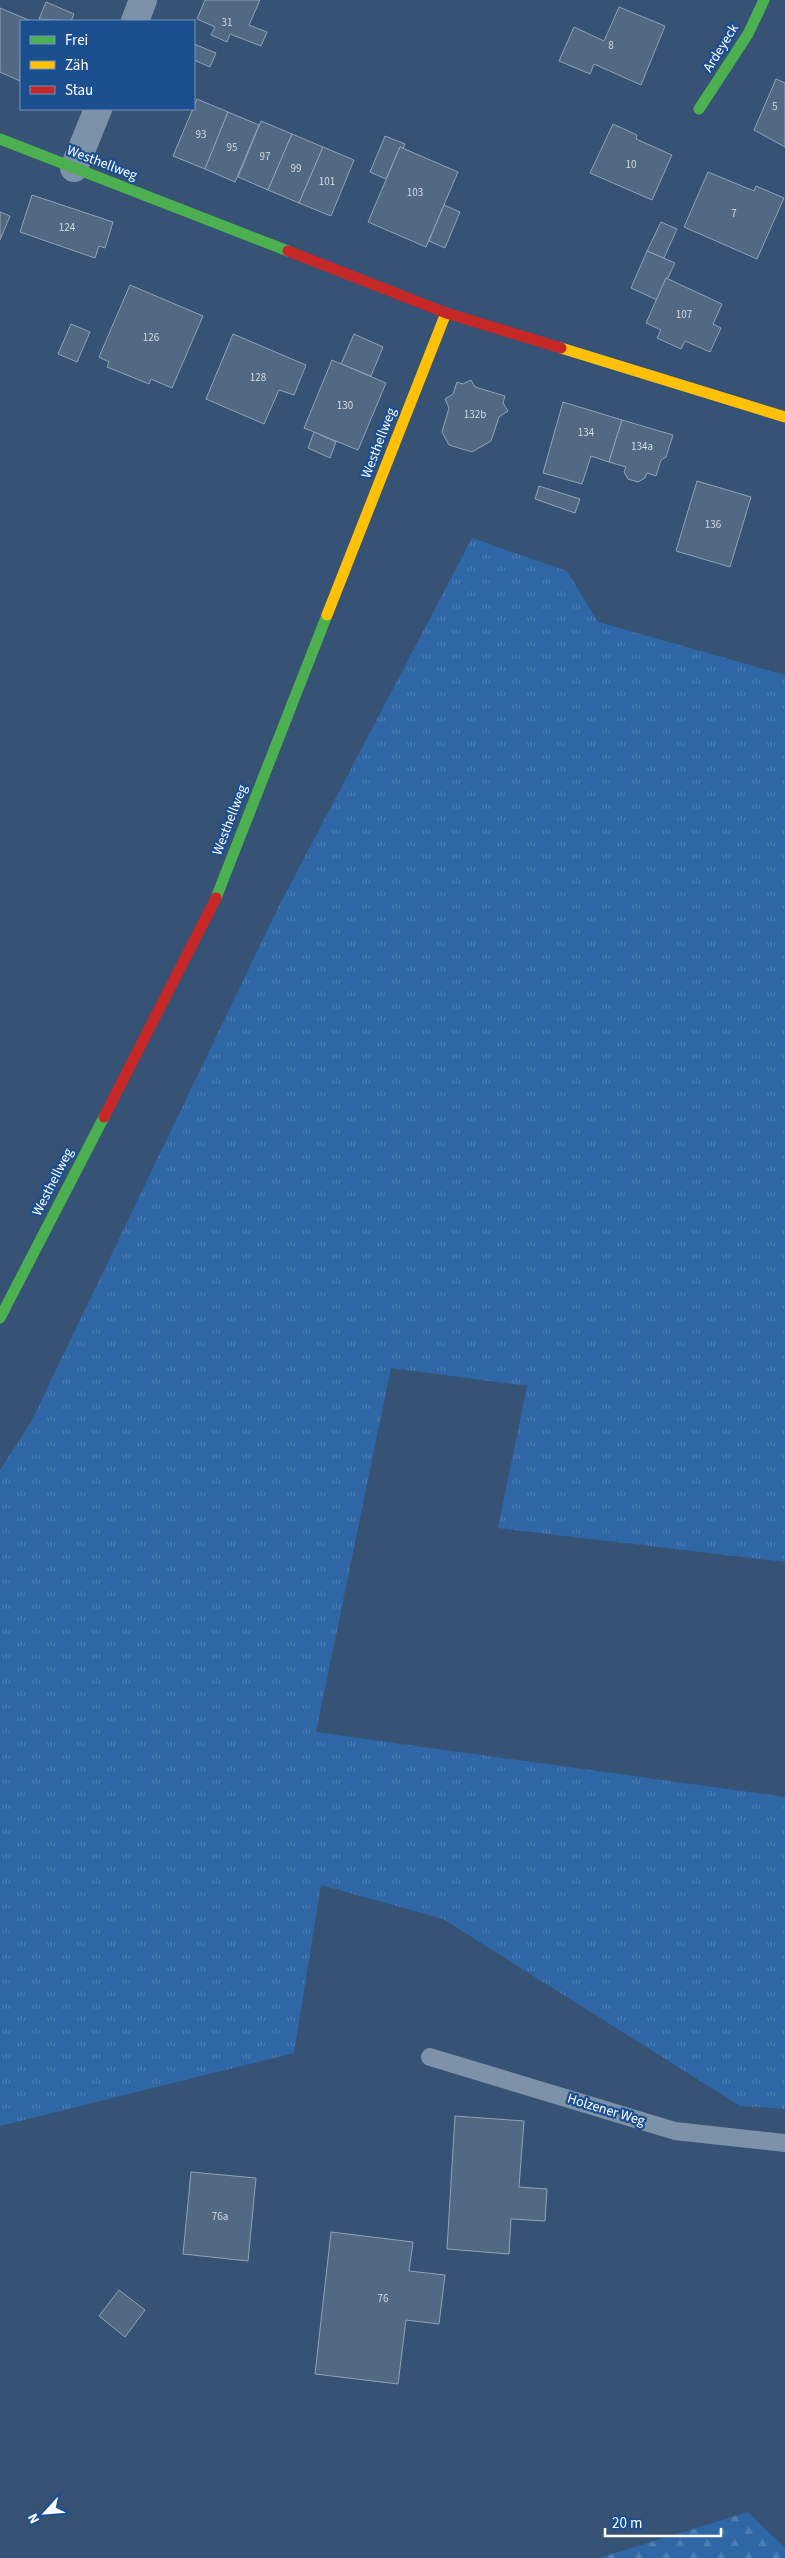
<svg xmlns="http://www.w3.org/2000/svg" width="785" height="2558" font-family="'Source Sans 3',sans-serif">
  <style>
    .grass { fill: url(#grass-tufts) }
    .forest { fill: url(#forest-firs) }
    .building { fill: #526984; stroke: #92a2b6 }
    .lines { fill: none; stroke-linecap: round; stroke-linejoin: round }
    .lane { stroke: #7d92a8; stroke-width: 18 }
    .street { stroke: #7d92a8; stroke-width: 28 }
    .fast { stroke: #4caf50; stroke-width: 11 }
    .slow { stroke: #ffc107; stroke-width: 11 }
    .jam { stroke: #c62828; stroke-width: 11 }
    .labels { text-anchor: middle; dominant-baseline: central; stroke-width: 4.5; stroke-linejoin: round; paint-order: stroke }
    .number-label { font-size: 11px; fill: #d4dae0 }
    .street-label { font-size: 14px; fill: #fff; stroke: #1b4f8f }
  </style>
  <defs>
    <pattern id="grass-tufts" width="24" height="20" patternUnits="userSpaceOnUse" patternTransform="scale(1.25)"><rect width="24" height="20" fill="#2f66a5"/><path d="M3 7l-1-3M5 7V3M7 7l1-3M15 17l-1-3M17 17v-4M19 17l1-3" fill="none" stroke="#4e7db2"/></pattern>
    <pattern id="forest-firs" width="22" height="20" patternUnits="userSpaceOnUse" patternTransform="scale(1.25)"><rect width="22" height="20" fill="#2f66a5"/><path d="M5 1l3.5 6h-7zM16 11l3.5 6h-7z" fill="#4e7db2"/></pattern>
  </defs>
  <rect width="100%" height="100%" fill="#365274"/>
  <polygon class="grass" points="472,538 567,571 598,622 785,675 785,1562 498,1528 527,1386 391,1368 316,1732 785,1797 785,2109 740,2106 443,1919 321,1885 294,2053 0,2126 0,1470 31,1422 279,906"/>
  <polygon class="forest" points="748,2512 785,2548 785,2558 599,2558"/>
  <g class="building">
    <polygon points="205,0 260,0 249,25 267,32 261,46 230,34 227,42 211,35 215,27 197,19"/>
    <polygon points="46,2 74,14 71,21 39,19"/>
    <polygon points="619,7 665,26 641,85 594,64 590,74 559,61 574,27 604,41"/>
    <polygon points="0,8 31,21 21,21 20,81 0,72"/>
    <polygon points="194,44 216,53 210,67 194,60"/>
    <polygon points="776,79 785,83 785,147 754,130"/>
    <polygon points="197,99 228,112 205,169 173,156"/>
    <polygon points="228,112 259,125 235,182 205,169"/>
    <polygon points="261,121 292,134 268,190 238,177"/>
    <polygon points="613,124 637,135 636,139 672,155 652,200 590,173"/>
    <polygon points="292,134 323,147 299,203 268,190"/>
    <polygon points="385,136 405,144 403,149 400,147 386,179 370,172"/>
    <polygon points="323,147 354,160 331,216 299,203"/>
    <polygon points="400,147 458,172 426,247 368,222"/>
    <polygon points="708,172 754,191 756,186 784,198 757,259 684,227"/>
    <polygon points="32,195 113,222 105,248 99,246 95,258 20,232"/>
    <polygon points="444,205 460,212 445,248 429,241"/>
    <polygon points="0,212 10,216 0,240"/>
    <polygon points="661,222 677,229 664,258 647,251"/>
    <polygon points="647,251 675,263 657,300 631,288"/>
    <polygon points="666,278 722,304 713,324 721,328 710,352 685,341 681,349 657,338 661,330 646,323"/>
    <polygon points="130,285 203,316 172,388 151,379 149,384 107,367 109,362 99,357"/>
    <polygon points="71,324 90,332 77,362 58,354"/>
    <polygon points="233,334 306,365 294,395 279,390 264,424 206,399"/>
    <polygon points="354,334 383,347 371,376 341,364"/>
    <polygon points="332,360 386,383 358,450 304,428"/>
    <polygon points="471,380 475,387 505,396 503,403 508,411 499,417 491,441 472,452 449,445 442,432 449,408 445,399 453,394 457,382 463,384"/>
    <polygon points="563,402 622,420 609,462 591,456 582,484 543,473"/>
    <polygon points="622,420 673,435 666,457 661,460 656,476 647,473 645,478 638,482 628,479 624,472 626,467 609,462"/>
    <polygon points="314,432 336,442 330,458 308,448"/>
    <polygon points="697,481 751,497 730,567 676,551"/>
    <polygon points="539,486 580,499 575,513 535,499"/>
    <polygon points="455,2116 524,2121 519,2187 547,2189 545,2221 511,2219 509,2254 447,2249"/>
    <polygon points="191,2172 256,2178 248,2261 183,2254"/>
    <polygon points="331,2232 413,2242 409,2271 445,2275 439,2324 406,2320 398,2384 315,2374"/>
    <polygon points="119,2290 145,2310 125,2337 99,2316"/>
  </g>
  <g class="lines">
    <polyline class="lane" points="430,2057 675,2131 785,2143"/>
    <g class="street">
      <polyline points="135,21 143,0"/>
      <polyline points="74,168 98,109"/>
    </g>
    <g class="fast">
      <polyline points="699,109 748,34 764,0"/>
      <polyline points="0,139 288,251"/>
      <polyline points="216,898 327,615"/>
      <polyline points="0,1318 104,1117"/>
    </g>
    <g class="slow">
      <polyline points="561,348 785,417"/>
      <polyline points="327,615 446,313"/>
    </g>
    <g class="jam">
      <polyline points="288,251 446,313 561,348"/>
      <polyline points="104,1117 216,898"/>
    </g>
  </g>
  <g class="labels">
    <g class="number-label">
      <text x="227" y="22">31</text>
      <text x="611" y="45">8</text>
      <text x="775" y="106">5</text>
      <text x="201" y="134">93</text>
      <text x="232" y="147">95</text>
      <text x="265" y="156">97</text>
      <text x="631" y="164">10</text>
      <text x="296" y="168">99</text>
      <text x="327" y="181">101</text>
      <text x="415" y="192">103</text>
      <text x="734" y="213">7</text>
      <text x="67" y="227">124</text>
      <text x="684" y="314">107</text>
      <text x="151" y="337">126</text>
      <text x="258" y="377">128</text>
      <text x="345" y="405">130</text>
      <text x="475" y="414">132b</text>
      <text x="586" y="432">134</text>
      <text x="642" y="446">134a</text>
      <text x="713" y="524">136</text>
      <text x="220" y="2216">76a</text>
      <text x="383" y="2298">76</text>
    </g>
    <g class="street-label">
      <text transform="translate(721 48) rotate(-58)">Ardeyeck</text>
      <text transform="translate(102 163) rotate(21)">Westhellweg</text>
      <text transform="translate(379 443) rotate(-69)">Westhellweg</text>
      <text transform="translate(230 820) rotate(-69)">Westhellweg</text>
      <text transform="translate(53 1182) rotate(-63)">Westhellweg</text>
      <text transform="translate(606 2110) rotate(17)">Holzener Weg</text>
    </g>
  </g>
  <rect x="20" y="20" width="175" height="90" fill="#1b4f8f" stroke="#7695bc"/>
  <rect x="30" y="36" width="25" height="8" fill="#4caf50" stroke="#7695bc"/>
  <text x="65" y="45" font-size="15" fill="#ffffff">Frei</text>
  <rect x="30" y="61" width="25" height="8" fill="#ffc107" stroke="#7695bc"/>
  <text x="65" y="70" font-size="15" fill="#ffffff">Zäh</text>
  <rect x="30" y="86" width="25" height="8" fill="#c62828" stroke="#7695bc"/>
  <text x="65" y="95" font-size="15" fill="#ffffff">Stau</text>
  <g transform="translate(45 2513) rotate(244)" stroke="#1b4f8f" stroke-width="4" paint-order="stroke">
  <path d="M0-4L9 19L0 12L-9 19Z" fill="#ffffff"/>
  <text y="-8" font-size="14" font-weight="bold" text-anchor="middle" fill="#ffffff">N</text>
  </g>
  <path d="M605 2528v8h116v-8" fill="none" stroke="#ffffff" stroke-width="2.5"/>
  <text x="612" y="2528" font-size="15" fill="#ffffff" stroke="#1b4f8f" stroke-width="4" paint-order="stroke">20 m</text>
</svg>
